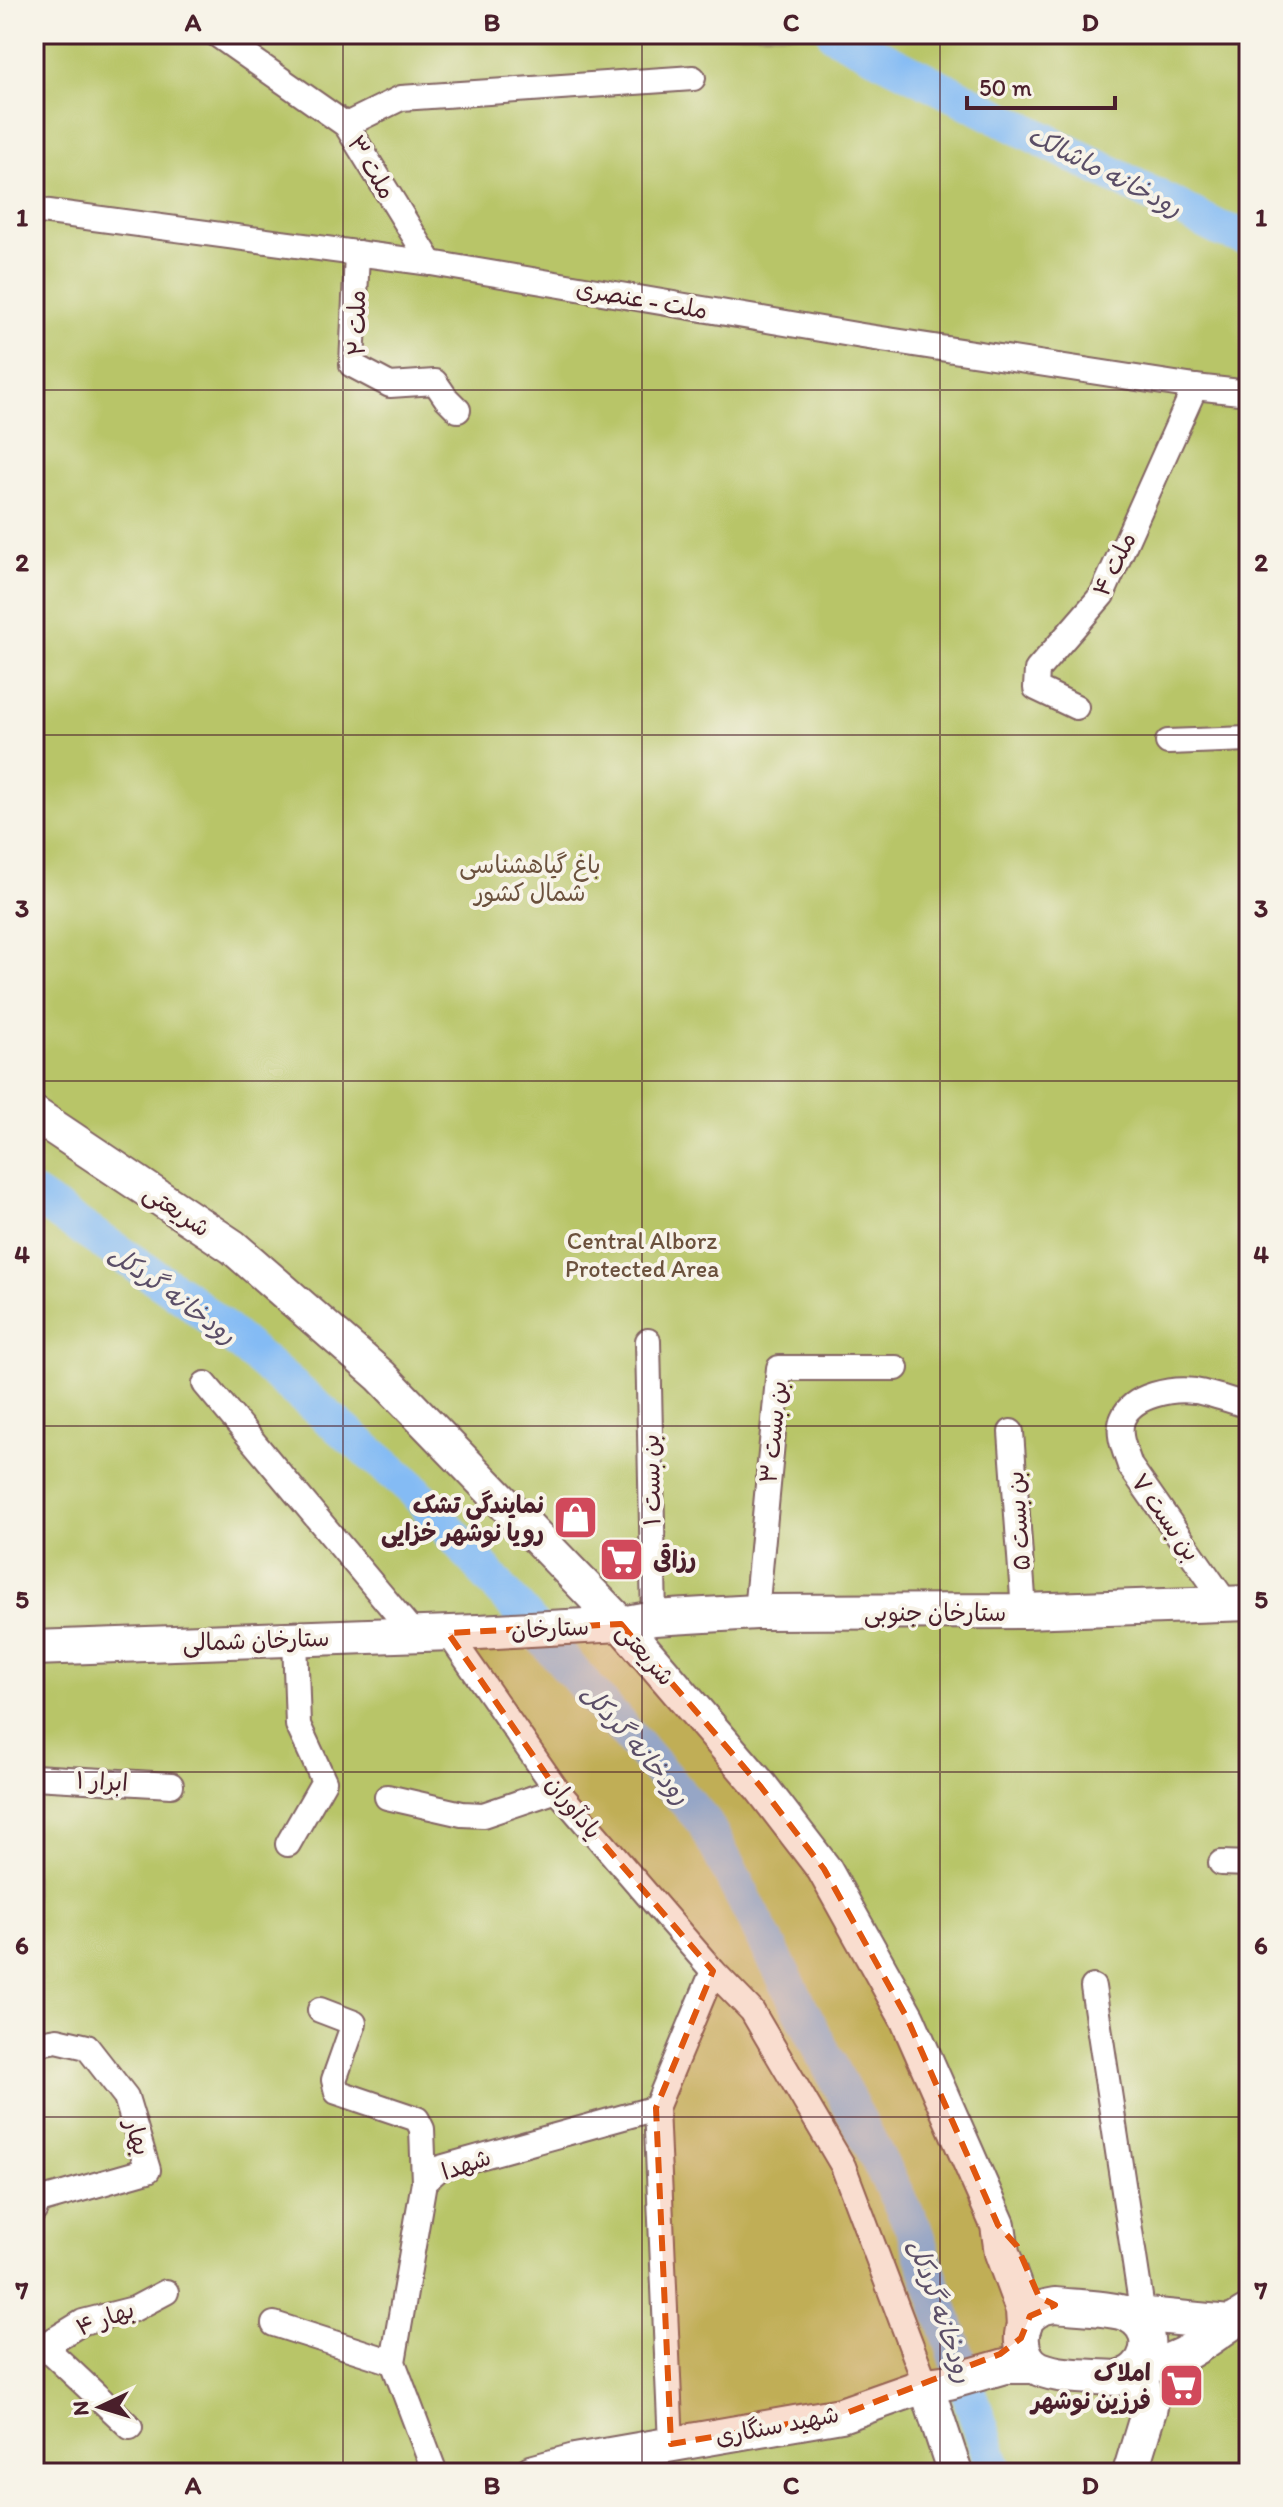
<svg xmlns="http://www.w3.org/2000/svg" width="1283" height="2507" font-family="Itim,'Playpen Sans Arabic',sans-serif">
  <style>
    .green { fill: #b8c567; stroke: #817249; stroke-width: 2 }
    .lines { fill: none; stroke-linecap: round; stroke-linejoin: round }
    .river { stroke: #84bbf4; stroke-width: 36 }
    .street-casing { stroke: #836564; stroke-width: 28 }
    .secondary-casing { stroke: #836564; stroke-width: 38 }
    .street { stroke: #fff; stroke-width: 24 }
    .secondary { stroke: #fff; stroke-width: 34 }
    .marked { fill: #e0560e; fill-opacity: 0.2; stroke: #e0560e; stroke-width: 6; stroke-dasharray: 16 10; stroke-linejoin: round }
    .grid { fill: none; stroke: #4a1f2b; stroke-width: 2; stroke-opacity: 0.55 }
    .labels { text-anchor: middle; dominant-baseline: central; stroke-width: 8; stroke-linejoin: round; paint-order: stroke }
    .street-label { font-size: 24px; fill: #4a1f2b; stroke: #f7f3e8 }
    .park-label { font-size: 24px; fill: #6b513d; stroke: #f7f3e8 }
    .poi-label { font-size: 24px; font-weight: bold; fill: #4a1f2b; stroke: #f7f3e8; text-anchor: end }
    .water-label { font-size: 26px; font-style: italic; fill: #5b4e67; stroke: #f7f3e8 }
    .neatline { fill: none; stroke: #4a1f2b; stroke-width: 3 }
    .grid-label { font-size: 26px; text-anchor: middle; font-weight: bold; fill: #4a1f2b }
  </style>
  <rect width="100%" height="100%" fill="#f7f3e8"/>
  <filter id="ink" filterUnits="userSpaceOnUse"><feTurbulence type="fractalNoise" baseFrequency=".0125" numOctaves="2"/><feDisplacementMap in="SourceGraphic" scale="16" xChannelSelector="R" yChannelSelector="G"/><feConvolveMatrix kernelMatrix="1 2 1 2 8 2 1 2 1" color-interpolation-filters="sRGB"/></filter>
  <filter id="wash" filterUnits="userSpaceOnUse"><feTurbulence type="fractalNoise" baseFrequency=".006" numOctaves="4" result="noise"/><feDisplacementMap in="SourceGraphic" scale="32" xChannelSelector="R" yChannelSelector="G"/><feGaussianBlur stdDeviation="1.8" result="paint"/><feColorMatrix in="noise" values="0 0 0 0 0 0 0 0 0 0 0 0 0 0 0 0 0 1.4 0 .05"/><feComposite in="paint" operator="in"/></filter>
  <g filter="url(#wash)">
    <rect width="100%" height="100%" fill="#eee7cd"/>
    <rect class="green" x="34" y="34" width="1215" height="2439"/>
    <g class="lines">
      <g class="river">
        <polyline points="835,34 1220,229 1249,238"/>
        <polyline points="34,1196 188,1299 413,1489 705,1823 914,2229 996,2473"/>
      </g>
    </g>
  </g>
  <g filter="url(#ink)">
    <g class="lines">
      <defs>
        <g id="street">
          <polyline points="216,34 346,125 431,263"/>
          <polyline points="346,125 401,98 693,78"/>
          <polyline points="34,210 431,263 862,336 1195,387 1249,393"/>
          <polyline points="357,253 352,365 390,385 435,382 446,398 458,410"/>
          <polyline points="1076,707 1036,688 1037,670 1102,595 1195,387"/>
          <polyline points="1168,742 1249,739"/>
          <polyline points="648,1341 654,1618"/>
          <polyline points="205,1384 414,1634"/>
          <polyline points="1011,1432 1024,1611"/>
          <path d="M1226 1603 1130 1466C1126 1453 1116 1433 1123 1418 1133 1395 1172 1388 1195 1391 1213 1394 1232 1401 1249 1406"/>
          <polyline points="756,1612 779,1368 896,1368"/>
          <polyline points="448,1633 557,1790 713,1971 752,2011 843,2166 926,2385"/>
          <polyline points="34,1777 171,1785"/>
          <polyline points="387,1797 462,1814 483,1815 557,1790"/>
          <polyline points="288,1844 324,1781 298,1725 295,1639"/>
          <polyline points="1221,1863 1249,1864"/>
          <polyline points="1093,1987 1143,2316"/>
          <polyline points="320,2010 354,2023 334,2080 337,2092 417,2119 422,2129 424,2182"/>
          <polyline points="34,2044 57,2040 87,2047 126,2097 148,2170 39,2201 34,2211"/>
          <polyline points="656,2108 671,2444"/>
          <polyline points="274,2324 393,2362"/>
          <polyline points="44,2346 130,2427"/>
          <polyline points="34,2347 44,2346 83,2322 134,2309 166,2292"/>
          <polyline points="435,2473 393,2362 424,2182 440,2168 656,2108 713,1971"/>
        </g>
        <g id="secondary">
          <polyline points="34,1114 233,1247 381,1376 621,1624 761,1787 824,1869 907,2018 998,2225 1002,2253 1023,2310 1024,2327"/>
          <polyline points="34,1648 478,1632 621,1624 654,1618 756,1612 1024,1611 1249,1603"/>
          <path d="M1055 2305C1072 2307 1116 2308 1129 2315 1160 2332 1149 2373 1116 2378 1092 2376 1062 2378 1040 2369 1017 2359 1016 2323 1036 2311 1042 2307 1048 2306 1055 2305Z"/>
          <polyline points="1126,2313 1229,2323"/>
          <path d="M1139 2367C1189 2362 1208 2335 1249 2312"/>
          <polyline points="1126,2376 1143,2387 1150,2407 1130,2473"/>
          <polyline points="926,2385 955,2473"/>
          <polyline points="531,2473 575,2461 841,2415 926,2385 949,2382 1005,2366 1034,2366"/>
        </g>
      </defs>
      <use href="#street" class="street-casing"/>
      <use href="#secondary" class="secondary-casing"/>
      <use href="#street" class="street"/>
      <use href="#secondary" class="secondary"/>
    </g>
  </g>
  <path class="marked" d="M621 1624 761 1787 824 1869 907 2018 998 2225 1017 2246 1039 2297 1055 2305 1030 2316 1021 2338 1000 2354 841 2415 671 2444 656 2108 713 1971 557 1790 448 1633Z"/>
  <path class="grid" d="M343 34V2473M642 34V2473M940 34V2473M34 390H1249M34 735H1249M34 1081H1249M34 1426H1249M34 1772H1249M34 2117H1249"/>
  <defs>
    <symbol id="shop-square" viewBox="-11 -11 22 22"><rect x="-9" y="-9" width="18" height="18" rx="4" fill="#d1495b" stroke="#f7f3e8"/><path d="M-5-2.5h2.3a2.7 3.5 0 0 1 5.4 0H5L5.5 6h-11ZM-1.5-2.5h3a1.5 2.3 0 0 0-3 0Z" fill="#fff"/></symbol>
    <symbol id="supermarket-square" viewBox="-11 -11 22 22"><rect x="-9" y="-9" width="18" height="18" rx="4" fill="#d1495b" stroke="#f7f3e8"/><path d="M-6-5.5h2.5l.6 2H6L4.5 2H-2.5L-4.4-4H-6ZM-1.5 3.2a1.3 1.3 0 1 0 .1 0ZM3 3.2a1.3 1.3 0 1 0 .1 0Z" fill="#fff"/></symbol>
  </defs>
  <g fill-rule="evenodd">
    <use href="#shop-square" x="550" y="1492" width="51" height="51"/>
    <use href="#supermarket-square" x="596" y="1534" width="51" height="51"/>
    <use href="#supermarket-square" x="1156" y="2360" width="51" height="51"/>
  </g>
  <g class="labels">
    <g class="street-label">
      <text transform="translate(372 167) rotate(59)">ملت ۳</text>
      <text transform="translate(642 299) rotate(10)">ملت - عنصری</text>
      <text transform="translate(356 323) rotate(-90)">ملت ۲</text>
      <text transform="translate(1114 564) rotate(-64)">ملت ۴</text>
      <text transform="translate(177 1210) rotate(34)">شریعتی</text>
      <text transform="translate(773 1432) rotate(-84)">بن بست ۳</text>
      <text transform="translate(651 1480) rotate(-91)">بن بست ۱</text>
      <text transform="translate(1166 1517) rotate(55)">بن بست ۷</text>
      <text transform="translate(1018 1521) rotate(-94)">بن بست ۵</text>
      <text x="935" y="1612">ستارخان جنوبی</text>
      <text transform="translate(550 1628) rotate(-3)">ستارخان</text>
      <text transform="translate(256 1640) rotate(-2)">ستارخان شمالی</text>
      <text transform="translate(646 1654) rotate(49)">شریعتی</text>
      <text transform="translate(102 1781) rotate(3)">ابرار ۱</text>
      <text transform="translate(574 1807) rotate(51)">یادآوران</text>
      <text transform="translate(138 2137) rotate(73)">بهار</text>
      <text transform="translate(466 2164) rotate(-19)">شهدا</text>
      <text transform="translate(105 2318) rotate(-20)">بهار ۴</text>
      <text transform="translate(777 2425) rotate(-11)">شهید سنگاری</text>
    </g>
    <g class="park-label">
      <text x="530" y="864">باغ گیاهشناسی<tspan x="530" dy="28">شمال کشور</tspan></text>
      <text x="642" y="1240">Central Alborz<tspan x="642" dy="28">Protected Area</tspan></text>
    </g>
    <g class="poi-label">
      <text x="544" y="1504">نمایندگی تشک<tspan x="544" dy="28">رویا نوشهر خزایی</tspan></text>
      <text x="653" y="1559" text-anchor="start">رزاقی</text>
      <text x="1151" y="2372">املاک<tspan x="1151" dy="28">فرزین نوشهر</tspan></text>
    </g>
    <g class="water-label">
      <text transform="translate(1105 171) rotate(27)">رودخانه ماشالک</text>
      <text transform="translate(173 1294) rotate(36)">رودخانه گردکل</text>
      <text transform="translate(636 1744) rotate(49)">رودخانه گردکل</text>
      <text transform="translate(941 2311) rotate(71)">رودخانه گردکل</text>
    </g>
  </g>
  <rect width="1283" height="2507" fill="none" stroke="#f7f3e8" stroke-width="88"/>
  <g transform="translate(100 2407) rotate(266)" stroke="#f7f3e8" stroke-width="6" paint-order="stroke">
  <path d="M0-6L14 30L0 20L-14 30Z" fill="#4a1f2b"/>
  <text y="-12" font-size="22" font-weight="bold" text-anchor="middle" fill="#4a1f2b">N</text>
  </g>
  <path d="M967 96v12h148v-12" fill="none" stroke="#4a1f2b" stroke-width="4"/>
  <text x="979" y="96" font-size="24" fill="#4a1f2b" stroke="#f7f3e8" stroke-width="6" paint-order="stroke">50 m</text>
  <rect x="44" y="44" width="1195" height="2419" class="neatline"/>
  <g class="grid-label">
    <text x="193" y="31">A</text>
    <text x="492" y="31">B</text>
    <text x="791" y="31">C</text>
    <text x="1090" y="31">D</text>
    <text x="22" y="226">1</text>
    <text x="1261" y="226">1</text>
    <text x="22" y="571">2</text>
    <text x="1261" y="571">2</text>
    <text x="22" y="917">3</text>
    <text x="1261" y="917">3</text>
    <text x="22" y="1263">4</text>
    <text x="1261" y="1263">4</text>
    <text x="22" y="1608">5</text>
    <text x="1261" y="1608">5</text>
    <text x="22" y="1954">6</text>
    <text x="1261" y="1954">6</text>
    <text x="22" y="2299">7</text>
    <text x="1261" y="2299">7</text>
    <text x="193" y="2494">A</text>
    <text x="492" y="2494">B</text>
    <text x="791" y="2494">C</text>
    <text x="1090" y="2494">D</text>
  </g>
</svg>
